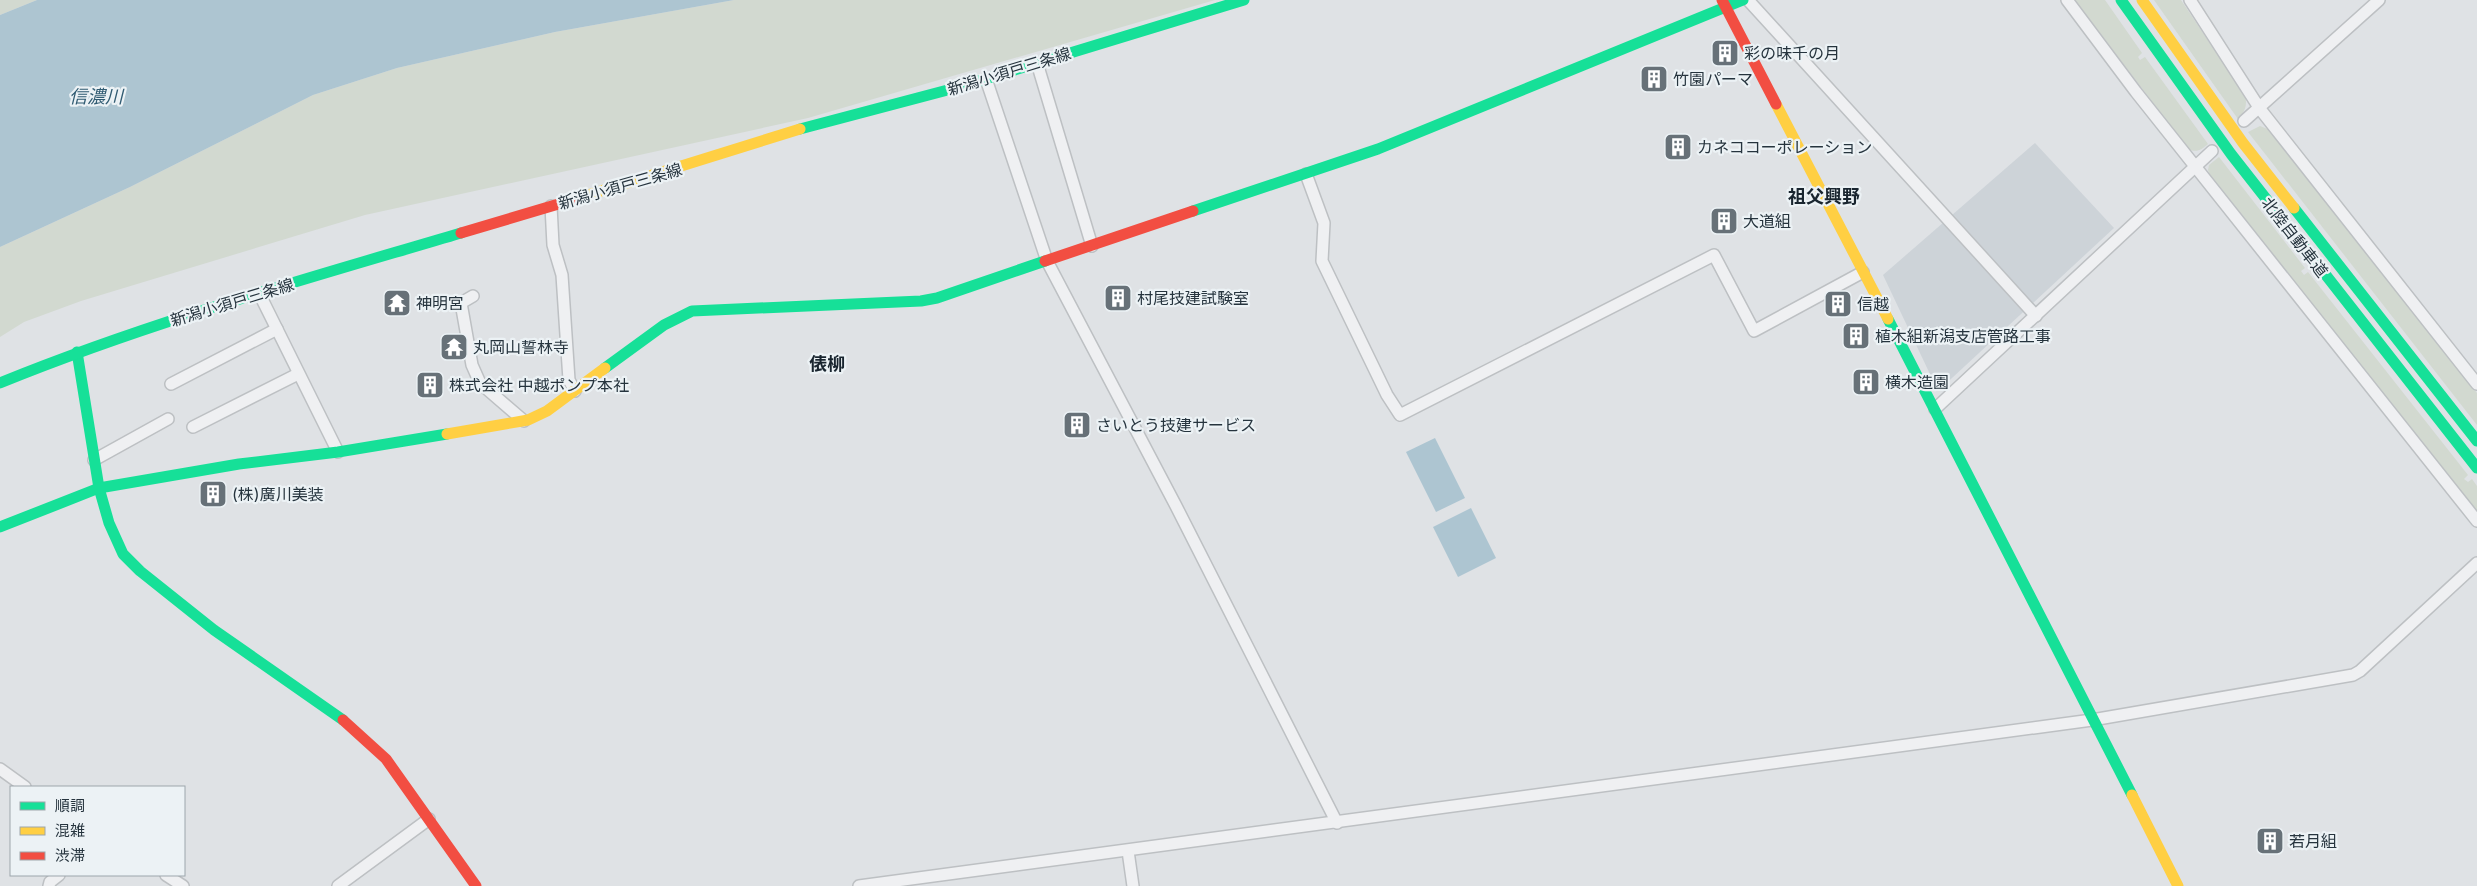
<svg xmlns="http://www.w3.org/2000/svg" width="2477" height="886" font-family="Inter,'Noto Sans JP',sans-serif">
  <style>
    .built { fill: #cdd3d8 }
    .green { fill: #d2d9d0 }
    .water { fill: #adc5d1 }
    .lines { fill: none; stroke-linecap: round; stroke-linejoin: round }
    .street-casing { stroke: #bdc0c3; stroke-width: 14 }
    .street { stroke: #eff0f2; stroke-width: 11 }
    .fast { stroke: #16e098; stroke-width: 11 }
    .slow { stroke: #ffcf43; stroke-width: 11 }
    .jam { stroke: #f24e42; stroke-width: 11 }
    .labels { text-anchor: middle; dominant-baseline: central; stroke-width: 4.5; stroke-linejoin: round; paint-order: stroke }
    .poi-label { font-size: 16px; fill: #26343e; stroke: #ecf2f5; text-anchor: start }
    .street-label { font-size: 16px; fill: #26343e; stroke: #ecf2f5 }
    .water-label { font-size: 18px; font-style: italic; fill: #305b72; stroke: #ecf2f5 }
    .neighbourhood-label { font-size: 18px; font-weight: bold; fill: #19252f; stroke: #ecf2f5 }
  </style>
  <rect width="100%" height="100%" fill="#dfe2e5"/>
  <polygon class="built" points="2035,143 2114,228 1938,391 1883,275"/>
  <g class="green">
    <polygon points="0,0 37,0 0,15"/>
    <polygon points="734,0 1215,0 808,118 365,215 81,301 24,322 0,337 0,247 130,187 313,95 397,68 555,32"/>
    <path d="M2075 0H2105L2142 53 2138 57 2140 60 2145 57 2208 144C2201 150 2197 153 2188 149Z"/>
    <path d="M2154 0H2181L2245 96C2248 105 2244 113 2238 119Z"/>
    <polygon points="2260,126 2270,130 2477,393 2477,425 2248,132"/>
    <polygon points="2219,157 2305,268 2301,271 2304,275 2308,272 2468,475 2464,479 2468,482 2472,479 2477,486 2477,516 2211,179 2208,170 2209,165"/>
  </g>
  <g class="water">
    <polygon points="37,0 734,0 555,32 397,68 313,95 130,187 0,247 0,15"/>
    <polygon points="1435,438 1465,498 1436,512 1406,452"/>
    <polygon points="1471,508 1496,558 1458,577 1433,527"/>
  </g>
  <g class="lines">
    <defs>
      <g id="street">
        <polyline points="1748,0 2036,316"/>
        <polyline points="2067,0 2136,92 2477,521"/>
        <polyline points="2190,0 2260,109 2477,384"/>
        <polyline points="1037,63 1092,246"/>
        <polyline points="986,79 1047,261 1176,506 1337,823"/>
        <polyline points="2244,121 2379,0"/>
        <polyline points="1306,174 1324,223 1322,261 1387,395 1400,415 1714,255 1754,331 1863,272"/>
        <polyline points="551,206 553,245 562,275 569,380 575,391"/>
        <polyline points="259,293 338,452"/>
        <polyline points="473,296 461,303 472,365 480,383 524,421"/>
        <polyline points="171,384 277,329"/>
        <polyline points="1935,409 2212,151"/>
        <polyline points="193,427 298,374"/>
        <polyline points="94,460 168,419"/>
        <polyline points="0,769 25,787"/>
        <polyline points="1128,851 1133,886"/>
        <polyline points="166,875 183,886"/>
        <polyline points="49,886 50,882 59,875"/>
        <polyline points="338,886 429,819"/>
        <polyline points="859,886 2092,720 2353,675 2360,671 2477,563"/>
      </g>
    </defs>
    <use href="#street" class="street-casing"/>
    <use href="#street" class="street"/>
    <g class="fast">
      <polyline points="2121,0 2231,154 2477,468"/>
      <polyline points="800,129 959,87 1244,0"/>
      <polyline points="2294,208 2477,441"/>
      <polyline points="1193,211 1378,149 1743,0"/>
      <polyline points="1888,319 2132,795"/>
      <polyline points="77,352 99,488 109,523 123,554 140,571 214,630 343,720"/>
      <polyline points="605,368 664,325 692,311 921,301 937,298 1045,261"/>
      <path d="M0 383C150 322 306 279 461 233"/>
      <polyline points="0,527 99,488 239,464 338,452 447,434"/>
    </g>
    <g class="slow">
      <polyline points="2142,0 2243,143 2294,208"/>
      <polyline points="1776,104 1888,319"/>
      <polyline points="572,200 800,129"/>
      <polyline points="447,434 528,420 547,411 605,368"/>
      <polyline points="2132,795 2178,886"/>
    </g>
    <g class="jam">
      <polyline points="1722,0 1776,104"/>
      <polyline points="461,233 572,200"/>
      <polyline points="1045,261 1193,211"/>
      <polyline points="343,720 386,759 476,886"/>
    </g>
  </g>
  <defs>
    <symbol id="building-square" viewBox="-11 -11 22 22"><rect x="-9" y="-9" width="18" height="18" rx="4" fill="#677178" stroke="#ecf2f5"/><path d="M-4-6H4V6H1V3H-1V6H-4ZM-2.5-4.3h1.7v1.8h-1.7ZM.8-4.3h1.7v1.8H.8ZM-2.5-1h1.7V.8h-1.7ZM.8-1h1.7V.8H.8Z" fill="#fff"/></symbol>
    <symbol id="temple-square" viewBox="-11 -11 22 22"><rect x="-9" y="-9" width="18" height="18" rx="4" fill="#677178" stroke="#ecf2f5"/><path d="M0-6L5-2H3V0L6.5 2.5H4V6H1.5V3h-3V6H-4V2.5H-6.5L-3 0V-2H-5Z" fill="#fff"/></symbol>
  </defs>
  <g fill-rule="evenodd">
    <use href="#building-square" x="1709" y="37" width="32" height="32"/>
    <use href="#building-square" x="1638" y="63" width="32" height="32"/>
    <use href="#building-square" x="1662" y="131" width="32" height="32"/>
    <use href="#building-square" x="1708" y="205" width="32" height="32"/>
    <use href="#building-square" x="1102" y="282" width="32" height="32"/>
    <use href="#temple-square" x="381" y="287" width="32" height="32"/>
    <use href="#building-square" x="1822" y="288" width="32" height="32"/>
    <use href="#building-square" x="1840" y="320" width="32" height="32"/>
    <use href="#temple-square" x="438" y="331" width="32" height="32"/>
    <use href="#building-square" x="1850" y="366" width="32" height="32"/>
    <use href="#building-square" x="414" y="369" width="32" height="32"/>
    <use href="#building-square" x="1061" y="409" width="32" height="32"/>
    <use href="#building-square" x="197" y="478" width="32" height="32"/>
    <use href="#building-square" x="2254" y="825" width="32" height="32"/>
  </g>
  <g class="labels">
    <g class="poi-label">
      <text x="1744" y="53">彩の味千の月</text>
      <text x="1673" y="79">竹園パーマ</text>
      <text x="1697" y="147">カネココーポレーション</text>
      <text x="1743" y="221">大道組</text>
      <text x="1137" y="298">村尾技建試験室</text>
      <text x="416" y="303">神明宮</text>
      <text x="1857" y="304">信越</text>
      <text x="1875" y="336">植木組新潟支店管路工事</text>
      <text x="473" y="347">丸岡山誓林寺</text>
      <text x="1885" y="382">横木造園</text>
      <text x="449" y="385">株式会社 中越ポンプ本社</text>
      <text x="1096" y="425">さいとう技建サービス</text>
      <text x="232" y="494">(株)廣川美装</text>
      <text x="2289" y="841">若月組</text>
    </g>
    <g class="street-label">
      <text transform="translate(1009 71) rotate(-17)">新潟小須戸三条線</text>
      <text transform="translate(620 186) rotate(-16)">新潟小須戸三条線</text>
      <text transform="translate(2295 237) rotate(52)">北陸自動車道</text>
      <text transform="translate(232 302) rotate(-17)">新潟小須戸三条線</text>
    </g>
    <g class="water-label">
      <text x="96" y="96">信濃川</text>
    </g>
    <g class="neighbourhood-label">
      <text x="1824" y="196">祖父興野</text>
      <text x="827" y="363">俵柳</text>
    </g>
  </g>
  <rect x="10" y="786" width="175" height="90" fill="#ecf2f5" stroke="#9da6ac"/>
  <rect x="20" y="802" width="25" height="8" fill="#16e098" stroke="#9da6ac"/>
  <text x="55" y="811" font-size="15" fill="#26343e">順調</text>
  <rect x="20" y="827" width="25" height="8" fill="#ffcf43" stroke="#9da6ac"/>
  <text x="55" y="836" font-size="15" fill="#26343e">混雑</text>
  <rect x="20" y="852" width="25" height="8" fill="#f24e42" stroke="#9da6ac"/>
  <text x="55" y="861" font-size="15" fill="#26343e">渋滞</text>
</svg>
